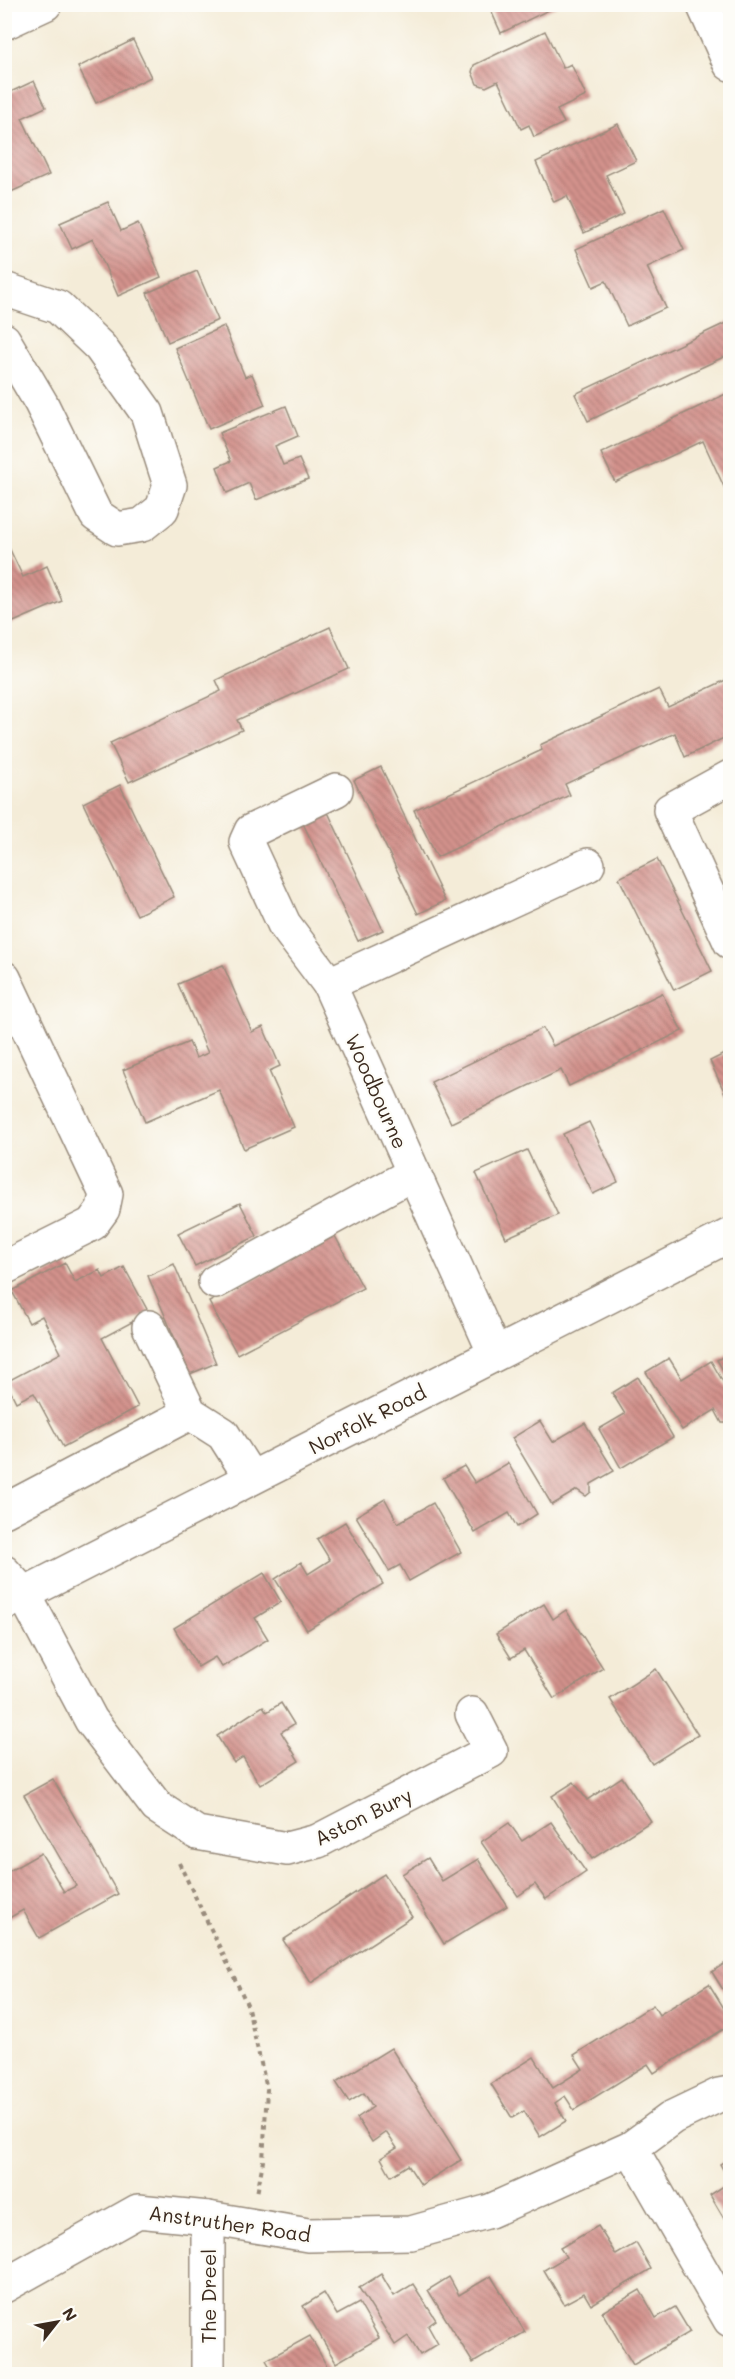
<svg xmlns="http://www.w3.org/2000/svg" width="735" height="2379" font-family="Mali,sans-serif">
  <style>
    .building { fill: url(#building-back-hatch) }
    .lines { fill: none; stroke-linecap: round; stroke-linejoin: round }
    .minor-casing { stroke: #988b7b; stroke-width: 36 }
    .major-casing { stroke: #988b7b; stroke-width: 36 }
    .path { stroke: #988b7b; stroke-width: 4; stroke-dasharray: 4.5 4.5; stroke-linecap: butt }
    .minor { stroke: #fff; stroke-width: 33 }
    .major { stroke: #fff; stroke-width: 33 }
    .labels { text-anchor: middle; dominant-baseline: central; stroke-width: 4.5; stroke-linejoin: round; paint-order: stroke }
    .street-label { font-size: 20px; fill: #3b2a1e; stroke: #fdfcf7 }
  </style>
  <defs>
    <pattern id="building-back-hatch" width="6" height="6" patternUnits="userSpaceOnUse" patternTransform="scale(1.5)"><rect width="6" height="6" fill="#d3928c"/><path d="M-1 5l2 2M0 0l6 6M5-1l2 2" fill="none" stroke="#ac7772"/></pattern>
  </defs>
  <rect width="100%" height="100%" fill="#fdfcf7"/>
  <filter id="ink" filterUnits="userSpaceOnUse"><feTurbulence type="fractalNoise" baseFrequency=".0167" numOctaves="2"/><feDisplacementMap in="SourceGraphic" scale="12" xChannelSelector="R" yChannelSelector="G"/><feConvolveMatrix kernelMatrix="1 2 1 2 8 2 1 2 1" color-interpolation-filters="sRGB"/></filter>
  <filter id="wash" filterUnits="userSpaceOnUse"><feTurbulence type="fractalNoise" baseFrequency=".008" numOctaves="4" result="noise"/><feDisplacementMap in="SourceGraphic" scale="24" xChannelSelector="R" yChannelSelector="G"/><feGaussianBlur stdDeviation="1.35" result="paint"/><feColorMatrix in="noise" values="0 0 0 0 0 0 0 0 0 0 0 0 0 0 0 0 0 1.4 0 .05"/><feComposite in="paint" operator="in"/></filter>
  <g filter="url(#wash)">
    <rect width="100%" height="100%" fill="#f4ecd8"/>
    <g id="blocks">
      <g class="building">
        <polygon points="488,4 556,4 557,6 501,33"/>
        <polygon points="545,31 563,68 571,64 586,96 557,110 564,123 534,137 529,125 521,129 498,81 486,87 477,84 472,72 474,65"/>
        <polygon points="133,40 151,77 96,103 78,67"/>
        <polygon points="34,81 46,107 22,118 49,175 4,195 4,95"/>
        <polygon points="618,124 636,161 606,175 624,214 584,233 567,196 554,202 536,162"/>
        <polygon points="108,202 121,231 138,223 161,277 118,296 93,239 72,249 60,223"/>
        <polygon points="664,208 684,250 647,267 666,308 627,326 606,281 593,287 576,249"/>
        <polygon points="197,271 218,320 168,342 147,293"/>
        <polygon points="730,321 730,354 588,421 575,394"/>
        <polygon points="224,326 245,377 252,374 265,405 209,429 175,348"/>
        <polygon points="730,392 730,500 703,441 615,482 601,453"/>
        <polygon points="286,406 298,436 275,446 283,465 299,459 308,479 256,500 249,483 227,493 217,467 231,461 219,433"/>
        <polygon points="4,537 23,577 47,566 62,601 4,626"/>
        <polygon points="330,627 349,669 237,720 242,730 129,782 110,743 221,691 216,680"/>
        <polygon points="730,678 730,735 685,757 675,733 565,784 570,795 437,857 414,810 542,750 540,745 659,689 668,707"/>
        <polygon points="381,767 445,901 418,914 354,780"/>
        <polygon points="120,785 174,897 137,915 83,803"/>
        <polygon points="326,808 383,930 358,941 301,819"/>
        <polygon points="657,859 712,971 674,990 619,878"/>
        <polygon points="223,965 252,1032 263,1027 280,1066 269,1071 294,1127 244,1149 219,1090 145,1122 123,1070 189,1042 196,1058 208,1053 178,984"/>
        <polygon points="662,993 682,1031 569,1086 561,1070 451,1123 431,1082 543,1028 553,1046"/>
        <polygon points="730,1051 730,1104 710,1061"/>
        <polygon points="589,1122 618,1182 593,1194 563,1134"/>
        <polygon points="527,1150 558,1215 506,1238 476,1173"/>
        <polygon points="240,1203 257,1236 195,1266 178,1233"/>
        <polygon points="335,1236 363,1288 237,1354 209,1302"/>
        <polygon points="65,1263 75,1282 100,1270 104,1278 124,1267 149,1313 102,1338 138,1407 63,1447 34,1393 16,1402 6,1382 61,1353 42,1316 29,1323 12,1291"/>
        <polygon points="174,1264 216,1363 190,1374 148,1276"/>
        <polygon points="730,1353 730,1382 717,1360"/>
        <polygon points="669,1358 682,1379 711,1361 730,1394 730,1423 722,1423 715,1410 682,1430 646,1372"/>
        <polygon points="638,1377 673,1437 621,1468 599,1429 625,1414 612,1393"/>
        <polygon points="540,1421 553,1442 585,1423 614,1471 591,1484 591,1492 586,1496 577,1490 552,1505 512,1438"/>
        <polygon points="508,1463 537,1514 517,1527 509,1513 475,1533 443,1478 464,1466 475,1483"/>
        <polygon points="385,1499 398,1523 433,1503 461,1552 409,1581 400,1565 389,1571 356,1516"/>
        <polygon points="345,1522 383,1584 307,1630 275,1579 301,1562 308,1574 330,1560 317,1539"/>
        <polygon points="264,1573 281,1602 255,1618 268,1639 222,1667 215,1657 198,1667 174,1628"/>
        <polygon points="544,1604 553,1619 566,1610 603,1668 554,1699 524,1650 511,1658 496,1634"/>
        <polygon points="656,1669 698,1735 652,1764 610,1699"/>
        <polygon points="281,1703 294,1724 281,1732 299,1761 260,1785 243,1757 234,1763 217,1736 263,1706 267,1712"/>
        <polygon points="622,1777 651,1821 592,1859 552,1796 574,1782 587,1800"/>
        <polygon points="53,1779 118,1894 39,1938 23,1910 4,1921 4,1874 41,1853 64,1892 76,1886 24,1795"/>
        <polygon points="551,1822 586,1872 546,1899 535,1884 518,1896 481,1842 509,1823 522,1841"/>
        <polygon points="428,1858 442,1881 478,1859 507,1906 444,1944 402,1874"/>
        <polygon points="384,1874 412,1917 311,1983 283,1940"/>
        <polygon points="730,1960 730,2001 712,1972"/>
        <polygon points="709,1984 730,2018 730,2025 654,2073 648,2064 574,2110 565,2096 555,2103 566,2121 540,2137 524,2111 512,2118 491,2084 534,2057 553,2088 583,2069 574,2055 653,2005 659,2015"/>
        <polygon points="391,2048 461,2160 421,2185 408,2165 391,2176 381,2158 397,2148 386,2132 372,2142 357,2118 373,2107 364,2093 349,2102 336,2082"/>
        <polygon points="730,2158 730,2229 710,2195 730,2182 720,2164"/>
        <polygon points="598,2226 616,2255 636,2243 651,2269 591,2305 584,2293 564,2304 544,2270 566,2257 560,2248"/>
        <polygon points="381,2274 394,2296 413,2284 436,2320 428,2326 438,2344 420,2355 408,2336 395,2345 359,2288"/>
        <polygon points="491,2276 525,2332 473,2363 428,2290 449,2277 459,2295"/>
        <polygon points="640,2290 656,2318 675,2307 690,2332 633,2365 602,2312"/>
        <polygon points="324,2293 337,2315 359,2303 379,2338 336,2363 303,2306"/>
        <polygon points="310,2336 329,2370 321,2374 274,2374 266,2360"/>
      </g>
    </g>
  </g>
  <g filter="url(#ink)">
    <use href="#blocks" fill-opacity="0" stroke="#988b7b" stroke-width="1.5"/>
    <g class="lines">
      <defs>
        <g id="minor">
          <polyline points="703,4 730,64"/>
          <polyline points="4,23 45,4"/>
          <polyline points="4,289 58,307 100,347 147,413 170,485 162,509 142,525 117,529 96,515 41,403 4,340"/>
          <polyline points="730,777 670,810 730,942"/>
          <polyline points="336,790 251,831 246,842 284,924 329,984 495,1354"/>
          <polyline points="4,978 106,1194 103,1209 92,1224 4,1268"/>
          <polyline points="329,984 588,865"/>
          <polyline points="215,1282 414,1173"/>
          <polyline points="149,1327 190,1413 223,1434 251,1478"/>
          <polyline points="4,1511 190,1413"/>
          <polyline points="4,1572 24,1594 91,1720 157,1807 197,1833 287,1849 318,1841 491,1751 472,1714"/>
          <polyline points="631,2148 730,2320"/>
          <polyline points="208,2218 208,2374"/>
          <polyline points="4,2286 138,2211 208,2218 308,2235 411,2233 490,2211 631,2148 673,2117 719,2095 730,2093"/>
        </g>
        <polyline id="major" points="4,1604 730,1235"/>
      </defs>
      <use href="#minor" class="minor-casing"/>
      <use href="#major" class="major-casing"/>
      <polyline class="path" points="179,1863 247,2004 267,2089 263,2161 257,2194"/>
      <use href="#minor" class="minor"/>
      <use href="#major" class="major"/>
    </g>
  </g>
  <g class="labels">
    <g class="street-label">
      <text transform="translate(377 1091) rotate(66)">Woodbourne</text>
      <text transform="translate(367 1419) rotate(-27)">Norfolk Road</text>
      <text transform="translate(363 1816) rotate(-26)">Aston Bury</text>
      <text transform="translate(230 2223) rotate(8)">Anstruther Road</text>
      <text transform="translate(208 2296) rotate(-90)">The Dreel</text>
    </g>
  </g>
  <rect width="735" height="2379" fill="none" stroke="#fdfcf7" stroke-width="24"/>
  <g transform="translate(57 2322) rotate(59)" stroke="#fdfcf7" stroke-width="4.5" paint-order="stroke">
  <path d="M0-4.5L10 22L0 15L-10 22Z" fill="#3b2a1e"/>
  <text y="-9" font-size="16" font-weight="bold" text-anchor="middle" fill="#3b2a1e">N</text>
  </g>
</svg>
